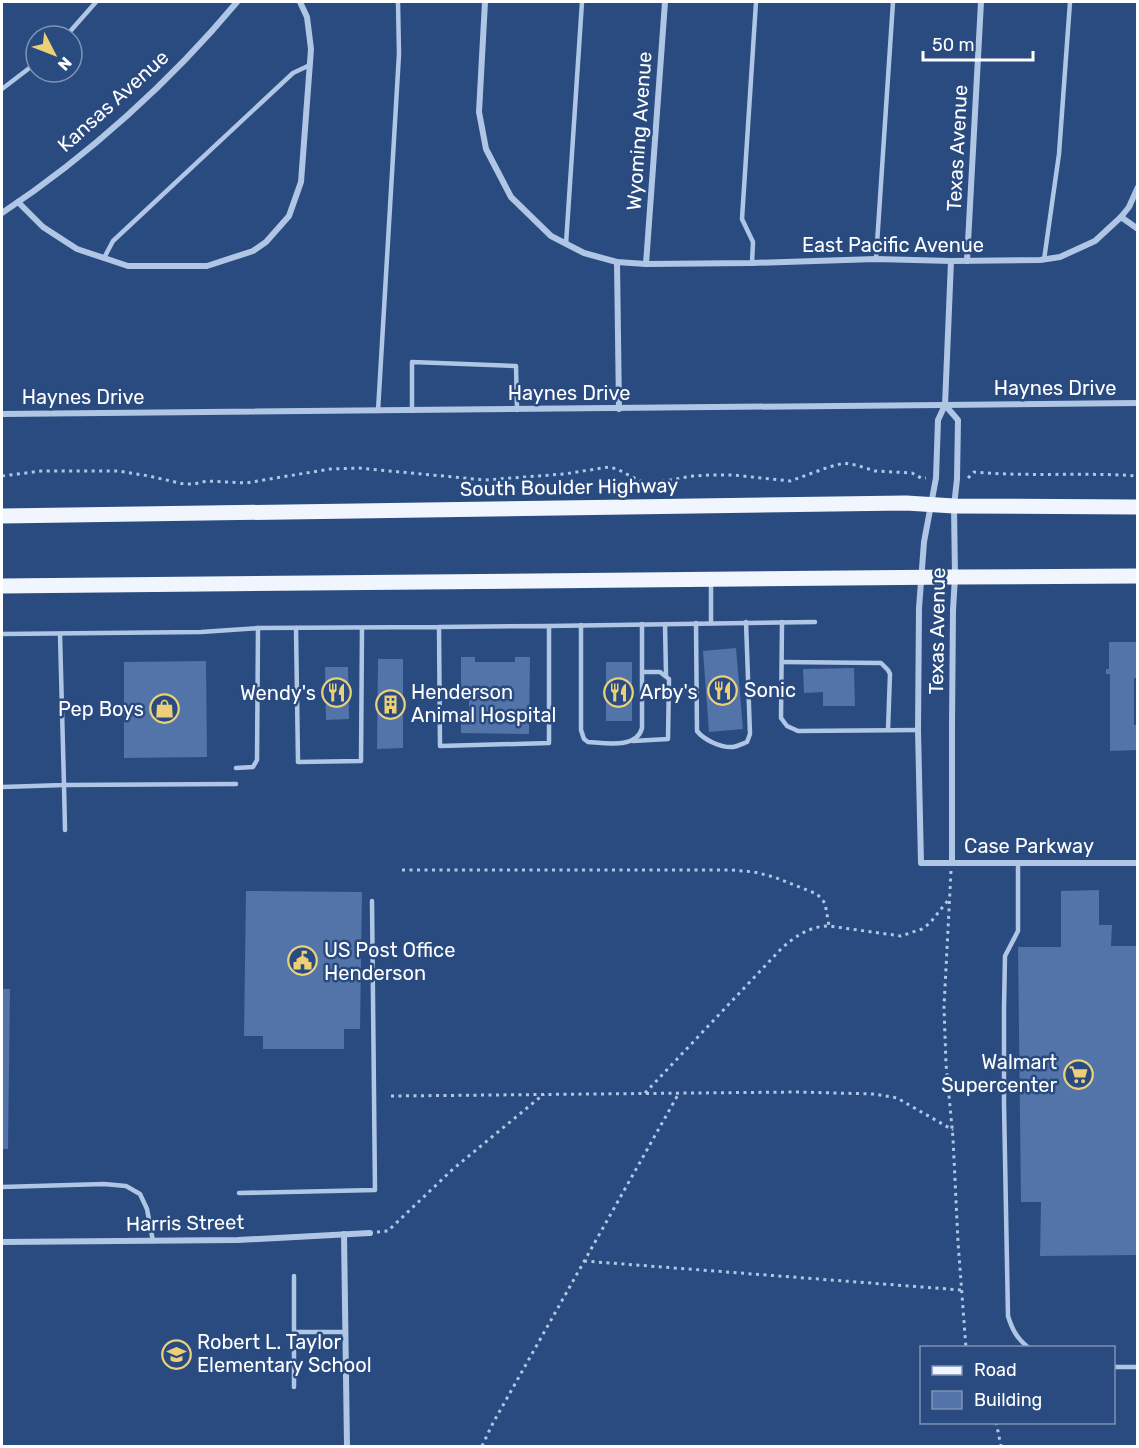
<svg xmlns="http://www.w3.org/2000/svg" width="1139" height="1448" font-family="Rubik,sans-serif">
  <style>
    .building { fill: #5274a8 }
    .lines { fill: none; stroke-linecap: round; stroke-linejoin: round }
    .path { stroke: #b0c6e5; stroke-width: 3; stroke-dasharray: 3 4.5; stroke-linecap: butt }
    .service { stroke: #b0c6e5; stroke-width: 4.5 }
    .minor { stroke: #b0c6e5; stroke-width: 6 }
    .primary { stroke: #f1f5fd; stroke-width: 15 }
    .labels { text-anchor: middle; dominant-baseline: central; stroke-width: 5; stroke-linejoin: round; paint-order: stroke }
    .street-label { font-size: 20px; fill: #fff; stroke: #294b80 }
    .poi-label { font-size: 20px; fill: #fff; stroke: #294b80; text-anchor: start }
  </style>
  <rect width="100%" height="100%" fill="#294b80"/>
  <g class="building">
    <polygon points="1109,642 1138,642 1138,678 1134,678 1134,725 1138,725 1138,750 1110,751 1110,674 1106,674 1106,669 1109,669"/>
    <polygon points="736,648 743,729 709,732 703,651"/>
    <polygon points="461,657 475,657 475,662 515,662 515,657 530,657 529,734 461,733 461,717 469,717 469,698 461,698"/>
    <polygon points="378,659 403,659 403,748 377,749"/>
    <polygon points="206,661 207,757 124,758 124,662"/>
    <rect x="606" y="662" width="26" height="59"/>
    <polygon points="325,667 348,667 349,719 326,720"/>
    <polygon points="854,668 855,706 823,706 823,692 804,693 803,669"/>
    <polygon points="1099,890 1099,925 1112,925 1111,946 1138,946 1138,1255 1040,1256 1041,1202 1021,1202 1018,947 1061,947 1061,891"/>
    <polygon points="246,891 362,892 360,1029 344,1029 344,1049 263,1049 263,1036 244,1036"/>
    <polygon points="2,989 10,989 8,1149 2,1149"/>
  </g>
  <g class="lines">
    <g class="path">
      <polyline points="2,476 41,471 119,471 149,476 184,484 194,484 207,481 246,483 330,469 358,468 485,480 564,474 609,467 617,469 640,481 652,483 693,476 709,475 733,475 790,481 829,467 844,463 856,465 875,471 912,473 921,478 926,478"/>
      <path d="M968 478 974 472C1029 477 1083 472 1138 476"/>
      <polyline points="402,870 732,870 754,872 774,877 817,894 825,903 829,926"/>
      <polyline points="951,871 944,1007 946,1064 953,1138 958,1242 966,1348"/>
      <path d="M645 1093 781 949C795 936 810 926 829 926L901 936 922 929 930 923 949 899"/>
      <polyline points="391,1096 797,1092 874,1094 897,1098 953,1130"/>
      <polyline points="377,1232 388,1231 391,1228 453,1169 544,1094"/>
      <polyline points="584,1261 961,1290"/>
      <polyline points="996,1422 1001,1446"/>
      <polyline points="482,1446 493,1423 679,1093"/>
    </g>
    <g class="service">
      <polyline points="66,36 96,2"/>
      <polyline points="2,89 36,63"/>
      <polyline points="566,244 582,2"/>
      <polyline points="104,258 113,241 293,73 310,65"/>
      <polyline points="876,259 893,2"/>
      <polyline points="1044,260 1059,154 1070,2"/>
      <polyline points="752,263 753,242 742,219 756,2"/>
      <polyline points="378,411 399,54 398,2"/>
      <polyline points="412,411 412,362 516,366 517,410"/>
      <polyline points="711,582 711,623"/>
      <polyline points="782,622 781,718 787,726 798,731 918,730"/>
      <path d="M696 623 697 731C704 740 721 748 733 747 738 746 742 744 747 742L750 734 746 622"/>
      <polyline points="665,624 666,675"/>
      <path d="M581 625V730L584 739 588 742C605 743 637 749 642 728V624"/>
      <polyline points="549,626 815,622"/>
      <polyline points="258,628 439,627 440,746 549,743 549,626 439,627"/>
      <polyline points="296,628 298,762 361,761 362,628"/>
      <polyline points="2,634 201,632 258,628 257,760 253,767 236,768"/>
      <polyline points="782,662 881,663 888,670 890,674 888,730"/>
      <polyline points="633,741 668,739 669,679 660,672 642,672"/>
      <polyline points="2,787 64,785 60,634"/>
      <polyline points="65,830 64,785 236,784"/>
      <path d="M1018 863V931L1005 956 1004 1008V1104L1008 1316C1012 1329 1017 1339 1029 1348"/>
      <polyline points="2,1187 104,1184 126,1186 140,1194 147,1209 153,1241"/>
      <polyline points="239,1193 375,1190 372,901"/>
      <polyline points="294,1332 294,1276"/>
      <polyline points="1114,1367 1138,1367"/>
      <polyline points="294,1387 294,1332 346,1332"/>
    </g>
    <g class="minor">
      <polyline points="485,2 479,112 486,149 511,197 551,236 584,253 617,262 646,264 752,263 876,259 951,261 1040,260 1060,257 1095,241 1121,217 1129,207 1138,187"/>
      <polyline points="18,202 43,227 77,249 128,266 207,266 253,251 266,242 289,216 301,182 311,49 307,17 300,2"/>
      <path d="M2 213C88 156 171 81 237 2"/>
      <polyline points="1121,217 1138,229"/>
      <polyline points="951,261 945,405 938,420 936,478 924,542 919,608 918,730 921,863 1138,863"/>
      <polyline points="967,261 981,2"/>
      <polyline points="617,262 619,409"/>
      <polyline points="646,264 665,2"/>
      <polyline points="945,405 958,420 957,479 954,506 955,577 953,610 952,723 952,863"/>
      <polyline points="2,414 1138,403"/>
      <polyline points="344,1234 347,1446"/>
      <polyline points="2,1242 238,1240 370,1233"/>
    </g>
    <g class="primary">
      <polyline points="2,516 906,503 954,506 1138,507"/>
      <polyline points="2,586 955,577 1138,576"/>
    </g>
  </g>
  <defs>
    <symbol id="restaurant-ring" viewBox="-11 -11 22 22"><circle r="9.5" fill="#294b80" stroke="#ecd078" stroke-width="1.5"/><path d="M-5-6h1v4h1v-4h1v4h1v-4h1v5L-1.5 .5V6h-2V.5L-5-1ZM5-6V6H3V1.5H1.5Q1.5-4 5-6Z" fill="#ecd078"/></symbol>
    <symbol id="building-ring" viewBox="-11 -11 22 22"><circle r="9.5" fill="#294b80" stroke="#ecd078" stroke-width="1.5"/><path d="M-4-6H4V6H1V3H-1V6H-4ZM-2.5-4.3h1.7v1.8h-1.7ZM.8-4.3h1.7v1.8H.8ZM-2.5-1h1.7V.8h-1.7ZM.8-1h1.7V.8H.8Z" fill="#ecd078"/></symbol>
    <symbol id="shop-ring" viewBox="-11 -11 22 22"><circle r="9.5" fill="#294b80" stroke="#ecd078" stroke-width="1.5"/><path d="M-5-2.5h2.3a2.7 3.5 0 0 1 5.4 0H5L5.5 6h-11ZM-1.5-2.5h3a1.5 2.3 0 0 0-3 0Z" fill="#ecd078"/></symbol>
    <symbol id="civic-ring" viewBox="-11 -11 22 22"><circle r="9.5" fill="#294b80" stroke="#ecd078" stroke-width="1.5"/><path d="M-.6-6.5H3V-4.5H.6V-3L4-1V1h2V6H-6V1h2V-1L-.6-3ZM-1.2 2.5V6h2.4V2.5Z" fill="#ecd078"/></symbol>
    <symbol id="supermarket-ring" viewBox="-11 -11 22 22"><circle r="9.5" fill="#294b80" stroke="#ecd078" stroke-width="1.5"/><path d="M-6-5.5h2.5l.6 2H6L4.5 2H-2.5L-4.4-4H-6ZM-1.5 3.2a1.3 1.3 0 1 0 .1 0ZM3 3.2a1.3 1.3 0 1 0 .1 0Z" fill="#ecd078"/></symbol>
    <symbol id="school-ring" viewBox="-11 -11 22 22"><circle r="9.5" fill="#294b80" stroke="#ecd078" stroke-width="1.5"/><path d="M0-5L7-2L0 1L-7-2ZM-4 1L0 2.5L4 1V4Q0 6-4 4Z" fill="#ecd078"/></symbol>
  </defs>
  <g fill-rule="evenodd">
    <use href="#restaurant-ring" x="706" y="674" width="33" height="33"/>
    <use href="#restaurant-ring" x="602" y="676" width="33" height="33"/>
    <use href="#restaurant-ring" x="320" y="676" width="33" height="33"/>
    <use href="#building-ring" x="374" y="688" width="33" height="33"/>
    <use href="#shop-ring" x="148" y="692" width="33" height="33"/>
    <use href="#civic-ring" x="286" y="944" width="33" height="33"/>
    <use href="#supermarket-ring" x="1062" y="1058" width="33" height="33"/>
    <use href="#school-ring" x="160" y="1338" width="33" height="33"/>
  </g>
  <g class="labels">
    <g class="street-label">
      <text transform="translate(113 101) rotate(-42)">Kansas Avenue</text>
      <text transform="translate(639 131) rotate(-86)">Wyoming Avenue</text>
      <text transform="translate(957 148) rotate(-87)">Texas Avenue</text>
      <text x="893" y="245">East Pacific Avenue</text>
      <text x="1055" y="388">Haynes Drive</text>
      <text x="569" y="393">Haynes Drive</text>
      <text x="83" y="397">Haynes Drive</text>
      <text transform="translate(569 487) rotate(-1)">South Boulder Highway</text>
      <text transform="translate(937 631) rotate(-89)">Texas Avenue</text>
      <text x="1029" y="846">Case Parkway</text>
      <text transform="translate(185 1223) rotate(-1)">Harris Street</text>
    </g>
    <g class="poi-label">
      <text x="744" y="690">Sonic</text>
      <text x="411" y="692">Henderson<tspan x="411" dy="23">Animal Hospital</tspan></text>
      <text x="640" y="692">Arby's</text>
      <text x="316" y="693" text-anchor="end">Wendy's</text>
      <text x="144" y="709" text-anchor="end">Pep Boys</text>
      <text x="324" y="950">US Post Office<tspan x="324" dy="23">Henderson</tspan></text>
      <text x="1057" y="1062" text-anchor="end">Walmart<tspan x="1057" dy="23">Supercenter</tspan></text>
      <text x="197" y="1342">Robert L. Taylor<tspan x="197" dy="23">Elementary School</tspan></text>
    </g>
  </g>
  <rect width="1139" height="1448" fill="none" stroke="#ffffff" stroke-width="6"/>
  <rect x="920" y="1346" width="195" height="78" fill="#294b80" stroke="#7f93b3" stroke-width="1.5"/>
  <rect x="932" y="1366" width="30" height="9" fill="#f1f5fd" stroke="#7f93b3" stroke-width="1.5"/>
  <text x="974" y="1376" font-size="18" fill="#ffffff">Road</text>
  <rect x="932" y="1391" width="30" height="18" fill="#5274a8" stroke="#7f93b3" stroke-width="1.5"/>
  <text x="974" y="1406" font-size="18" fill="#ffffff">Building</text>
  <g transform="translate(54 54) rotate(132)"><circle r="28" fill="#294b80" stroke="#7f93b3" stroke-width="1.5"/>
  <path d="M0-4.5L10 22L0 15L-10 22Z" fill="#ecd078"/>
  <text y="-9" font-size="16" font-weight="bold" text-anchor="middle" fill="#ffffff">N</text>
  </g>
  <path d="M923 51v9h110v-9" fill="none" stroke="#ffffff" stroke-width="3"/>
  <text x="932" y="51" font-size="18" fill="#ffffff" stroke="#294b80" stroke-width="4.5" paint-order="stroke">50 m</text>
</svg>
